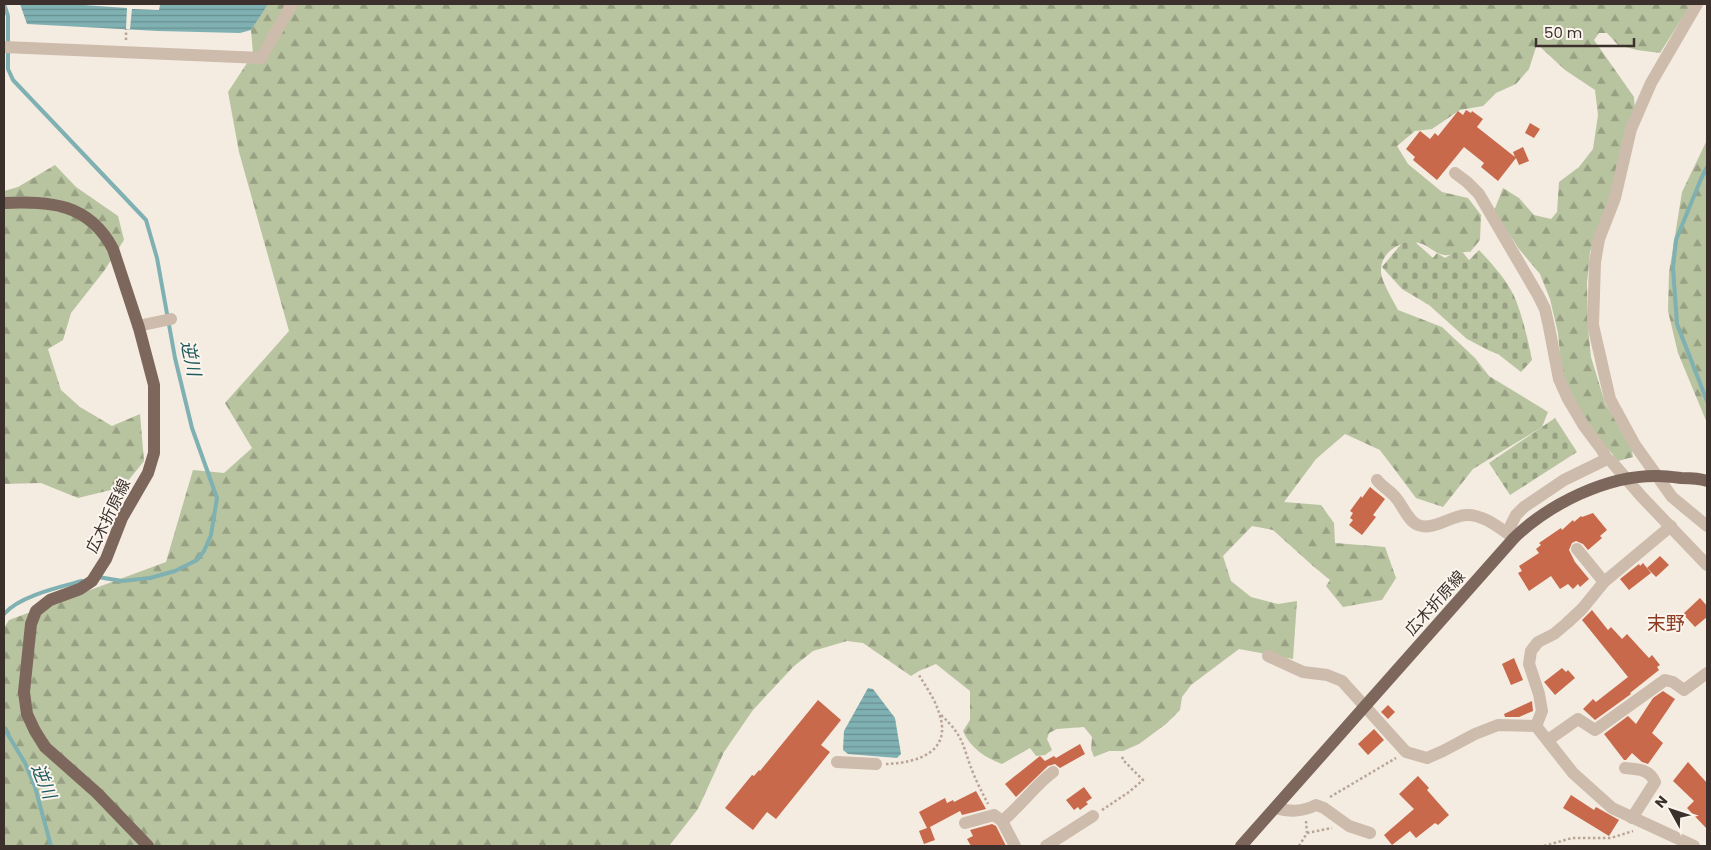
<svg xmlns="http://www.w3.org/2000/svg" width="1711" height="850" font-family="Poppins,'Noto Sans JP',sans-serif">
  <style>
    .forest { fill: url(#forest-firs) }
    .cemetery { fill: url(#cemetery-stones) }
    .water { fill: url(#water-rules) }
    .pier { fill: #f4ebe1 }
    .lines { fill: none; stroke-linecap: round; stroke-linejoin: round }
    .stream { stroke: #7fb0b2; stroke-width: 4 }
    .building { fill: #c8694b }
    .path { stroke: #b9a596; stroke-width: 2.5; stroke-dasharray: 2.5 2.5; stroke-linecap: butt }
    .minor { stroke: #cdbbac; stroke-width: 12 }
    .major { stroke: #7d675c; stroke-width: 12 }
    .labels { text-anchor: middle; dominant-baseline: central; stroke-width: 4; stroke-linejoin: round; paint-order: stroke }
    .street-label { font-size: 16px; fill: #3b302b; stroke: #fbf5ee }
    .water-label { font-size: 18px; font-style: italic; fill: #1f5a5e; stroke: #fbf5ee }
    .quarter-label { font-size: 19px; fill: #8c3b22; stroke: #fbf5ee }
  </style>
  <defs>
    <pattern id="forest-firs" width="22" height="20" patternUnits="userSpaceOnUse" patternTransform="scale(1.25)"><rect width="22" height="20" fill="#b8c4a0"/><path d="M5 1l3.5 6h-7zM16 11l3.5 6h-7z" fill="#97a083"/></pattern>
    <pattern id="cemetery-stones" width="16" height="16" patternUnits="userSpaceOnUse" patternTransform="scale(1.25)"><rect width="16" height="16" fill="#b8c4a0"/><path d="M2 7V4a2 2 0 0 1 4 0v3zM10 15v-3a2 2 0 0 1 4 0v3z" fill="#97a083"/></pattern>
    <pattern id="water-rules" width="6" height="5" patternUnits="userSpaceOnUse" patternTransform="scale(1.25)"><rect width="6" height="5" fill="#7fb0b2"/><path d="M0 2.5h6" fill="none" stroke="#699091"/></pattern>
  </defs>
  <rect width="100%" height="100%" fill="#f4ebe1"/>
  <g class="forest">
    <path d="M265 4H1691L1660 53 1637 50 1618 45 1607 33H1599L1594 40 1634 97 1635 112 1621 165 1590 252 1587 283 1588 328 1591 357 1605 403 1631 445 1633 457 1618 461 1589 426 1567 385 1561 366 1558 333 1550 299 1540 274 1519 249 1494 211 1503 188 1519 198 1534 215 1551 219 1557 212 1559 182 1579 167 1593 149 1598 115 1595 90 1565 70 1537 44 1529 69 1516 84 1496 93 1483 106 1460 110 1432 129 1415 131 1397 146 1408 164 1442 192 1468 198 1481 215 1480 240 1470 252C1462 251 1451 256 1444 255 1436 254 1428 245 1419 243 1402 239 1380 252 1381 271 1381 281 1393 300 1398 310L1442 327 1475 358 1489 376 1548 412 1542 427 1473 469 1443 507 1416 498 1380 450 1345 434 1316 459 1284 502 1321 505 1334 523 1335 543 1385 547 1396 578 1382 600 1343 607 1326 586 1330 580 1313 566 1273 530 1252 526 1223 556 1231 581 1251 597 1278 604 1297 601 1293 659 1239 649 1191 685 1182 697 1180 710 1166 724 1139 744 1123 751H1109L1094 757 1091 749 1092 737 1084 727 1057 729 1049 733 1047 739 1052 750 1045 755 1036 756 1030 748 1002 764C986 758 970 748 963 731L970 720V691L936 664 919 671 911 676 863 643 847 641 813 651 793 667 753 710 724 752 698 809 669 846H4V628L9 620 166 562 193 470 224 473 252 448 225 403 289 331 239 152 228 92 253 54 251 30Z"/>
    <polygon points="1707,140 1707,423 1678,353 1668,311 1669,273 1682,192"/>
    <polygon points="55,165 76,187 118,216 124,240 104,271 71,313 63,340 48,349 61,390 80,407 112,426 140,414 144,461 123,487 78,498 41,483 4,484 4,191 18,187"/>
  </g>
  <g class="cemetery">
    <path d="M1414 241 1433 258 1437 253 1445 258 1460 249 1469 260 1479 250C1492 264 1506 279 1514 296 1521 311 1529 343 1532 360L1521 372 1498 354 1490 351 1467 339 1429 305 1402 289 1382 267 1402 243Z"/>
    <polygon points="1555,418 1577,452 1510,495 1489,463"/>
  </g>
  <g class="water">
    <polygon points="20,4 268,4 251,30 240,33 158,31 27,24"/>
    <polygon points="868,688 873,689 895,718 901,754 897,758 848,754 843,750 844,731"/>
  </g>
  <polygon class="pier" points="69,4 134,4 160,5 159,10 132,9 130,29 126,29 127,8"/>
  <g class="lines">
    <g class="stream">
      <polyline points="4,4 8,16 8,69 13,80 146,220 157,258 175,358 192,428 217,498 211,535 204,551 197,560 175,571 150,578 122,581 98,577"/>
      <polyline points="1707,167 1701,179 1676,240 1673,268 1677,324 1707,401"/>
      <path d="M4 614C19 596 60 587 82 581"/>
      <polyline points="4,728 25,763 35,787 51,846"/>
    </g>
  </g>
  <g class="building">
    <polygon points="1466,110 1471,113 1472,111 1483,119 1477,127 1515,157 1513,152 1523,147 1529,161 1519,165 1516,158 1498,181 1481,167 1484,163 1464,147 1437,180 1413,160 1415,157 1406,149 1420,131 1430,139 1435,133 1438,136 1458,111 1463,115"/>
    <polygon points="1530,123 1540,129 1534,138 1525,133"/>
    <polygon points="1370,487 1385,499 1373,515 1376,517 1362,535 1349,525 1353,520 1350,518 1353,513 1350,511 1361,496 1362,498"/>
    <polygon points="1593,513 1607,530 1600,536 1602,538 1588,550 1583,544 1576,541 1572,543 1569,550 1575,562 1589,579 1580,587 1578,584 1573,589 1568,584 1560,589 1551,576 1529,591 1518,573 1522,571 1519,566 1539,553 1536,549 1541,545 1539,543 1561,528 1562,530 1573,520 1574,522 1581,516 1582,517"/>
    <polygon points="1660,556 1669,565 1656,577 1647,568"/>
    <polygon points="1643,563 1651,573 1629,590 1620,579 1639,564 1640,566"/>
    <polygon points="1700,598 1707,606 1707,617 1695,627 1683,614"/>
    <polygon points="1592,610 1608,630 1611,627 1622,639 1627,634 1649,658 1652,655 1660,665 1657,667 1659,670 1630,693 1631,694 1595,720 1583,709 1593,699 1596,702 1628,677 1582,620"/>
    <polygon points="1514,658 1523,680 1511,685 1502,664"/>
    <polygon points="1562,668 1566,672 1568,670 1575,678 1555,695 1544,682"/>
    <polygon points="1663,691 1675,699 1652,733 1663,743 1648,764 1642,762 1632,753 1626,760 1624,760 1604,734 1628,716 1636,724 1653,698"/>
    <polygon points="818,700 841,720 821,745 830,752 776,819 767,812 753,830 725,808 752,775 754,776 759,770 760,771"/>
    <polygon points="1532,701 1533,711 1519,717 1505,717 1504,714"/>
    <polygon points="1388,705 1395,712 1388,719 1381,712"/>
    <polygon points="1374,729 1384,740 1368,755 1358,744"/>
    <polygon points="1080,744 1085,754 1060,768 1055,764 1048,766 1016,797 1005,784 1040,756 1045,761 1054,756 1056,758"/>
    <polygon points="1688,762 1707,783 1707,829 1687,808 1694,801 1673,781"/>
    <polygon points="1418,776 1429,788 1427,790 1449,815 1438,825 1435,823 1416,838 1410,831 1392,845 1384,835 1414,809 1399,794"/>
    <polygon points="1084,787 1092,798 1086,802 1088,804 1080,810 1078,807 1074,810 1066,800"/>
    <polygon points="976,791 986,809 962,815 960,811 930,827 935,840 924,844 919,831 927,828 919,812 945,798 947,803 953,800 954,802"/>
    <polygon points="1571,795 1594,810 1596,807 1619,820 1609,836 1563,808"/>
    <polygon points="992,824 996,826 1006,846 971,846 967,839 973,836 970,830"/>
  </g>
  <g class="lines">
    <g class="path">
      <polyline points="126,40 126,29"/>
      <path d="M941 715C966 738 962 747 974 775 978 785 983 794 988 804"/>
      <path d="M886 764C917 763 953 752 939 713 935 699 926 687 919 675"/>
      <polyline points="1330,797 1396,758"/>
      <polyline points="1102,810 1129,792 1143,780 1123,760 1122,756"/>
      <polyline points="1307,833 1332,828"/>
      <polyline points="1299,846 1307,833 1306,821"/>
      <polyline points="1544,846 1572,838 1611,838 1633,831"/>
    </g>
    <g class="minor">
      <polyline points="1697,4 1651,83 1631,129 1615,198 1599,239 1595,262 1593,325 1610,399 1635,445 1672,497 1707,526"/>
      <polyline points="4,47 261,58 292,4"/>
      <polyline points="1455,173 1467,182 1479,194 1538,295 1545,309 1549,327 1559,379 1568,399 1584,426 1602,450 1607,459"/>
      <polyline points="138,326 171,319"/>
      <path d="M1377 480C1382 487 1391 491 1396 498 1403 506 1408 521 1418 525 1433 531 1450 516 1466 515 1482 514 1498 527 1510 535"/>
      <polyline points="1514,538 1510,535 1511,525 1516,515 1524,507 1564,480 1607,459 1611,461 1641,496 1707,565"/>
      <polyline points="1577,549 1604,582"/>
      <polyline points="1268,656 1303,672 1327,675 1342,681 1406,752 1427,758 1443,751 1475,734 1498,725 1536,726"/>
      <polyline points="1536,726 1542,711 1539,694 1529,664 1531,651 1538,642 1554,634 1567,623 1582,609 1604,582 1671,526"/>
      <polyline points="1536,726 1573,773 1612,808 1694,846"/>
      <polyline points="1548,740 1578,719 1595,730 1598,728 1665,680 1673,682 1684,690 1707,673"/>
      <polyline points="837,762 876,764"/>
      <path d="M1625 768C1638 769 1649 769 1655 782L1632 818"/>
      <path d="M1275 808C1290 812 1302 812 1316 805L1324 808 1349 826 1370 833"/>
      <path d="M1002 821C1021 806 1034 786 1053 772"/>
      <polyline points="965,823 994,815 1002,821 1015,846"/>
      <polyline points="1046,846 1093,816"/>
    </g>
    <g class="major">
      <path d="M4 203C50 201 89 203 113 249L139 328 154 385V453L148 473 122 518 106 559 92 581 80 589 50 600 36 611 31 624 24 692 27 714 35 731 45 747 97 793 148 846"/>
      <path d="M1241 846 1514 538C1549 504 1607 475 1658 476 1665 476 1673 477 1681 478 1689 478 1699 478 1707 481"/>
    </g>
  </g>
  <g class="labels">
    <g class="street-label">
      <text transform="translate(108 516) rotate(-64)">広木折原線</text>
      <text transform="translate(1435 603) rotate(-48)">広木折原線</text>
    </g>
    <g class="water-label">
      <text transform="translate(191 358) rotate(78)">逆川</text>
      <text transform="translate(44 781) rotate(68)">逆川</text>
    </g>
    <g class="quarter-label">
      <text x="1666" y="623">末野</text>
    </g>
  </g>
  <rect width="1711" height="850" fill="none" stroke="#3b302b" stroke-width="10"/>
  <g transform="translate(1671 810) rotate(310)" stroke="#fbf5ee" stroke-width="4" paint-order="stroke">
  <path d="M0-4L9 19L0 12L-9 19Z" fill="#3b302b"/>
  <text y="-8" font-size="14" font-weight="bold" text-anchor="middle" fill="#3b302b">N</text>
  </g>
  <path d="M1536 38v8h98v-8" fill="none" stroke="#3b302b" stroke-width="2.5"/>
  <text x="1544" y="38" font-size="15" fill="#3b302b" stroke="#fbf5ee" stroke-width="4" paint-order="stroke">50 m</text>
</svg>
